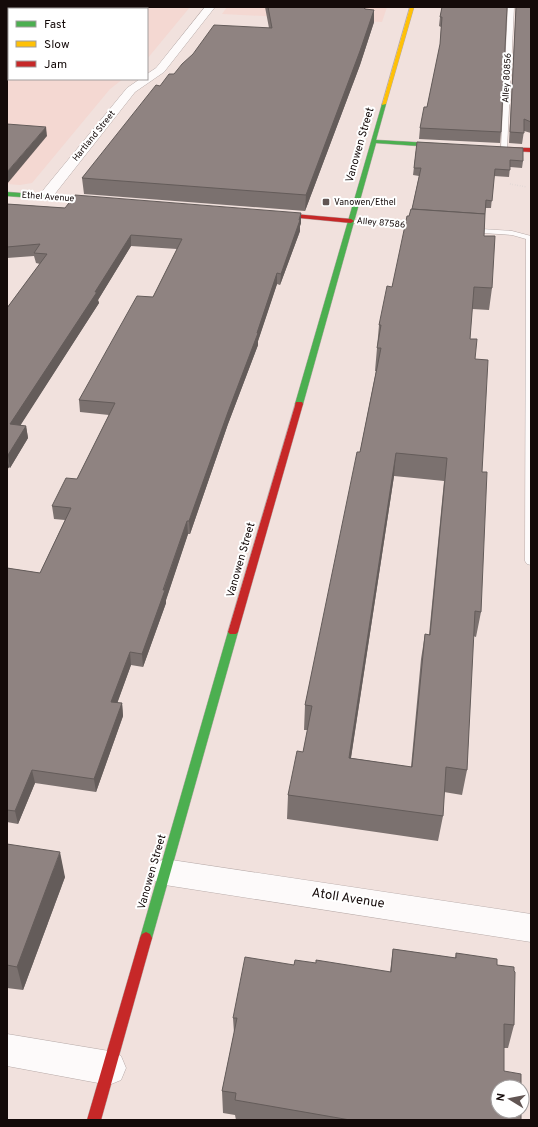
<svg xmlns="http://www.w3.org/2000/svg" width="538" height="1127" font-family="Overpass,sans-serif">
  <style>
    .built { fill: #f4d8d2 }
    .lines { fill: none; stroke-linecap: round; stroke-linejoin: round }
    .lane-casing { stroke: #b7aaa8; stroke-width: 1 }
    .street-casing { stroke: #b7aaa8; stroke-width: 1 }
    .fast-casing { stroke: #b7aaa8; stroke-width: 1 }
    .slow-casing { stroke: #b7aaa8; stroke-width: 1 }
    .jam-casing { stroke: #b7aaa8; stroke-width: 1 }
    .path { stroke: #d8d3d1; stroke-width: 1.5; stroke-dasharray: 0.5 2; stroke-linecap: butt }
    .lane { fill: #fdfafa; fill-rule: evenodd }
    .street { fill: #fdfafa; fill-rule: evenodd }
    .fast { fill: #4caf50; fill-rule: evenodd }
    .slow { fill: #ffc107; fill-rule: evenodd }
    .jam { fill: #c62828; fill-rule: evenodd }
    .wall { fill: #7b716f; fill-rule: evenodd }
    .shaded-wall { fill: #645c5a }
    .building { fill: #8f8381; stroke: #645c5a; fill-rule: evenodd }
    .poi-dot { fill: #615553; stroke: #fff; stroke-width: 1.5 }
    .labels { text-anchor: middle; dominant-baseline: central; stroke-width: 4; stroke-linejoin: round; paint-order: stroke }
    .far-street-label { font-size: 9px; fill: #140a09; stroke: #fff }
    .far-poi-label { font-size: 9px; fill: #140a09; stroke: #fff; text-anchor: start }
    .street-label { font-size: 11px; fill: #140a09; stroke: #fff }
    .near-street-label { font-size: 13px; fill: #140a09; stroke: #fff }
  </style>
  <rect width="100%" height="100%" fill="#f1e1dd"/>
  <g class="built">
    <polygon points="7,7 190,7 147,59 147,9 9,9 9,79 123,79 110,89 32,183 20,185 7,184"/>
    <polygon points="227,7 387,7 382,22 222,14"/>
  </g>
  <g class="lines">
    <defs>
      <g id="lane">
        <polygon points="508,7 514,7 507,149 504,151 501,149"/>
        <polygon points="348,219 420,224 424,226 420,228 351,223 347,221"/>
        <polygon points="465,228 512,231 531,236 531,565 527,564 525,561 526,239 512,235 468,232 465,232"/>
      </g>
      <g id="street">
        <polygon points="205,7 215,7 164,72 135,92 50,200 40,200 38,197 40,194 127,88 140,79 147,79 147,74 156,68"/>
        <polygon points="165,859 531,914 531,942 165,885 155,881 150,872 155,863"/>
        <polygon points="7,1034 109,1051 121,1056 126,1068 121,1080 109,1085 7,1066"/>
      </g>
      <g id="fast">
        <polygon points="384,103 386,104 376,140 448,144 451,146 448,148 376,143 303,404 302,406 296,406 295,404 382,104"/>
        <polygon points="7,192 101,199 104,201 101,203 7,196"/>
        <polygon points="233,629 236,630 238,632 152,938 150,942 146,944 142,942 140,938 228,632 230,630"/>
      </g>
      <polygon id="slow" points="410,7 414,7 386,104 382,105"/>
      <g id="jam">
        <polygon points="494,147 531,148 531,152 492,150 491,149"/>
        <polygon points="271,212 351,219 354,221 351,223 269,215 268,214"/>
        <polygon points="296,402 302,402 303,404 238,632 236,634 230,634 228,632"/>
        <polygon points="146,932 150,934 152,938 101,1120 87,1120 140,938 142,934"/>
      </g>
    </defs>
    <use href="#lane" class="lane-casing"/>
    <use href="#street" class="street-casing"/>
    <use href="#fast" class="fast-casing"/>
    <use href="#slow" class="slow-casing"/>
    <use href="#jam" class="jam-casing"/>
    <polyline class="path" points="510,184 527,187"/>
    <use href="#lane" class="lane"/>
    <use href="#street" class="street"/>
    <use href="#fast" class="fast"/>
    <use href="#slow" class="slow"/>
    <use href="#jam" class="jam"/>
  </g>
  <g class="wall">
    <polygon points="265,7 364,7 365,9 374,10 374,22 360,65 305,211 84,194 82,178 160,86 174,74 269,28"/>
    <polygon points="442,7 501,132 500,143 419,139 420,128 427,107 440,46 441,27 439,26 440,17"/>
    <polygon points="516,7 531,7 531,133 524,131 522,144 509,143"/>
    <path d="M417 142 523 161 522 168 510 167 509 177 494 176 491 208H485L484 236 492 288 489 310 472 309 470 339 475 359 482 472 481 612 476 637 473 636 467 770 462 795 444 792 443 816 438 841 287 819 288 795 303 752 308 730H304L305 705 360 452 376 371H375L379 325 392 287 409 216 412 209 419 176 413 175ZM394 476 444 481 429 635 425 634 421 659 411 767 351 758Z"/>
    <polygon points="7,204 65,208 301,213 301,223 300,226 300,231 280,285 277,284 258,341 258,345 228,424 190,534 188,534 166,600 166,603 143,667 131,665 117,703 122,703 123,716 96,792 35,783 18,824 7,822 7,568 40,573 65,520 54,519 52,506 77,479 109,415 80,412 79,400 153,297 177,249 131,246 98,300 99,303 20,425 26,426 28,438 10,468 9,467 7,470 7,308 40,264 36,263 34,256 7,258"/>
    <polygon points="7,844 65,877 23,990 7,988"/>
    <polygon points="393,949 455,958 456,953 497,965 514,1025 508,1048 504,1048 504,1071 521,1120 236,1120 235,1115 223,1113 222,1091 234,1033 233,1018 294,965 390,972"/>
  </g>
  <g class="shaded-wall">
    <polygon points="374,10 374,22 360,65 305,211 306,195"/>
    <polygon points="46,127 47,136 7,184 7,172"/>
    <polygon points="301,213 301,223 300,226 300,231 280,285 281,274"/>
    <polygon points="131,235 131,246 98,300 99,303 13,437 10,424"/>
    <polygon points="277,273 277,284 258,341 258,345 228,424 190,534 189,521"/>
    <polygon points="26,426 28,438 10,468 8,455"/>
    <polygon points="396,453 394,476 347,783 349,758"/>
    <polygon points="7,459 9,467 7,470"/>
    <polygon points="187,521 188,534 166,600 166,603 143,667 142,654"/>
    <polygon points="130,652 131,665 113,715 111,702"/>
    <polygon points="122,703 123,716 96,792 94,779"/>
    <polygon points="32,770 35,783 18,824 15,811"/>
    <polygon points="60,852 65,877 23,990 17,967"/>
  </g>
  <g class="building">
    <polygon points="268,7 364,7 365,9 374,10 360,51 306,195 82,178 156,85 160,86 169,74 174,74 182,64 193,54 214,25 272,28"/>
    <polygon points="442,7 507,7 501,132 420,128 424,107 427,107 440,44 442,17 440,17"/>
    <polygon points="516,7 531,7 531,122 524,119 524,133 510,132"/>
    <polygon points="7,124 46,127 7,172"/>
    <polygon points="417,142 523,148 523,161 510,160 510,170 495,169 492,201 486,200 485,214 412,209 421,168 414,168"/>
    <polygon points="75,195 301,213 299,220 300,220 281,274 277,273 257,333 258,333 228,412 189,521 187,521 163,590 165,590 142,654 130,652 111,702 122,703 94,779 32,770 15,811 7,810 7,568 40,573 71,508 52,506 66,478 77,479 115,403 79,400 137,296 153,297 182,239 131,235 95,292 97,292 10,424 26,426 8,455 7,455 7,308 47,254 34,253 40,244 7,247 7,204 65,208"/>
    <path d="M411 209 485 214 484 236H495L492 288 474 287 470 339H477L475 359 488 360 482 472H487L481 612 475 611 467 770 446 767 443 816 288 795 297 751 303 752 312 706 305 705 357 452H360L381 348H377L381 325H379L387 286 392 287 407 216H409ZM396 453 447 458 430 635 425 634 412 767 349 758Z"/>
    <polygon points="7,844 60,852 17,967 7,965"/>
    <polygon points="393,949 456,958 456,953 497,959 497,965 514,967 514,971 515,972 514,1025 504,1024 504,1071 521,1074 521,1087 498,1087 498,1111 521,1111 521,1120 350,1120 235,1100 236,1093 222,1091 237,1018 233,1018 245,957 294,965 295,960 316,963 316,960 391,972"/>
  </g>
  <rect class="poi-dot" x="322" y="198" width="8" height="8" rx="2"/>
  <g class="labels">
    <g class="far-street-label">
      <text transform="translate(507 78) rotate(-87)">Alley 80856</text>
      <text transform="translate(94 136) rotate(-51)">Hartland Street</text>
      <text transform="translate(48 197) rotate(4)">Ethel Avenue</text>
      <text transform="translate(381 223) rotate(5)">Alley 87586</text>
    </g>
    <g class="far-poi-label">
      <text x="334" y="202">Vanowen/Ethel</text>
    </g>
    <g class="street-label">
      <text transform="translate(360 145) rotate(-74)">Vanowen Street</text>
      <text transform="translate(241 560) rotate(-74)">Vanowen Street</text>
      <text transform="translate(152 872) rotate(-74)">Vanowen Street</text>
    </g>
    <g class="near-street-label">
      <text transform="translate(348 899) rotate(9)">Atoll Avenue</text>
    </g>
  </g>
  <rect width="538" height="1127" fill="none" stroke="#140a09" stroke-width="16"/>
  <rect x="8" y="8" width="140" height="72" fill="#ffffff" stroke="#a19d9d"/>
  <rect x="16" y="21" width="20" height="6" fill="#4caf50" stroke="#a19d9d"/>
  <text x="44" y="28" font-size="12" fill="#140a09">Fast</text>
  <rect x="16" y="41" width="20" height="6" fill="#ffc107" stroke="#a19d9d"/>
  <text x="44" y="48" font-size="12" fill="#140a09">Slow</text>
  <rect x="16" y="61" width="20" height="6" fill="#c62828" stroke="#a19d9d"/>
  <text x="44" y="68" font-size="12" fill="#140a09">Jam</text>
  <g transform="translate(510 1099) rotate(280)"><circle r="19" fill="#ffffff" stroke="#a19d9d"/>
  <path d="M0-3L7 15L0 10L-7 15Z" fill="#615553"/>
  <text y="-6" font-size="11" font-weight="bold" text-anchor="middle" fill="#140a09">N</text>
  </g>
</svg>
